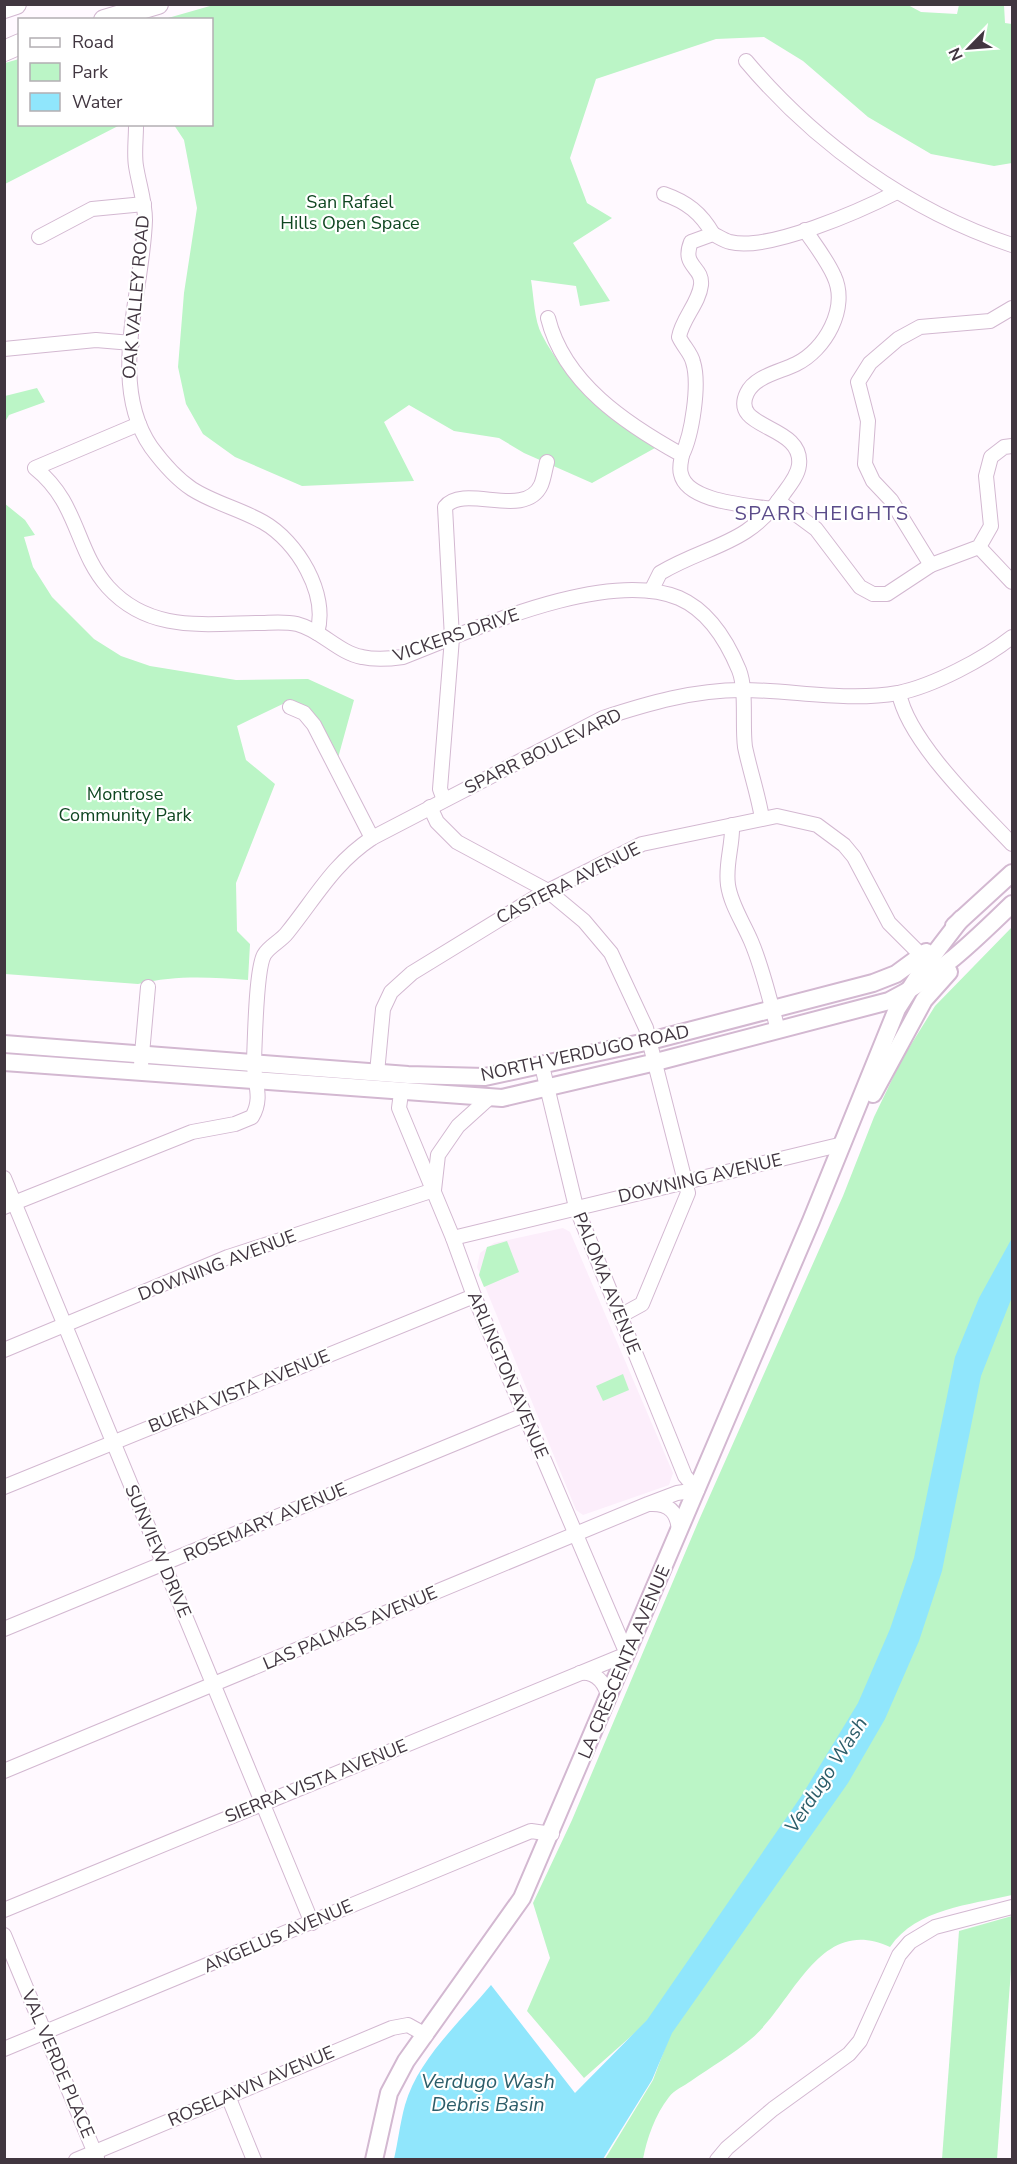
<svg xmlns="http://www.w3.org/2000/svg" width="1017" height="2164" font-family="'Nunito Sans',sans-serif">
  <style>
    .built { fill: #fceefb }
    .green { fill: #bbf5c6 }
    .water { fill: #90e6fc }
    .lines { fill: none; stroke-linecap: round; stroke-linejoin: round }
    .minor-casing { stroke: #d3b8d1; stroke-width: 16 }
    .major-casing { stroke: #d3b8d1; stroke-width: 20 }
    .highway-casing { stroke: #d3b8d1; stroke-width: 22 }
    .minor { stroke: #fff; stroke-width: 14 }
    .major { stroke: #fff; stroke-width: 16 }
    .highway { stroke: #fff; stroke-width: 20 }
    .labels { text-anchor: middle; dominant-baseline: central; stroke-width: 4.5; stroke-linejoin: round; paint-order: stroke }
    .park-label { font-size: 18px; fill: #0f4621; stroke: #fff }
    .street-label { font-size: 18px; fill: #413640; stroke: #fff }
    .neighbourhood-label { font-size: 20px; letter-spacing: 1.5px; fill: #5b4b8a; stroke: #fff }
    .water-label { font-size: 20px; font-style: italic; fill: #2c5d69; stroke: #fff }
  </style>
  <rect width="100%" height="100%" fill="#fff9ff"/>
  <polygon class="built" points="563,1228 570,1232 673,1473 669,1485 583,1515 576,1510 477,1267 480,1253 494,1243"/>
  <g class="green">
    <path d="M217 4H906L921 12 957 14 959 5H1004L1005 23 1012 24V163L994 166 931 154 868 117 803 61 764 37 716 39 596 79 570 158 587 203 612 218 573 243 610 301 580 306 576 286 531 280C534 297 534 320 542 335 567 384 612 416 655 448L592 483 524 453 499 438 454 431 409 405 384 422 414 481 302 486 235 457 203 434 186 404 178 367 184 293 197 208 184 140 174 125 212 124V20H161Z"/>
    <polygon points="19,59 20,124 120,125 5,184 5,63"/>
    <polygon points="37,388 45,402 9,415 5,422 5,396"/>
    <path d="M4 503 25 520 35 535 24 537 33 567 52 597 94 639 121 656 150 666 236 680 308 679 354 700 338 758 289 701 237 726 246 760 275 784 236 883 237 931 250 944 248 980C210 977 175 975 138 984L5 974Z"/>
    <path d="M1012 927V1895C970 1905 917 1908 890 1947 819 1914 794 2003 751 2039 733 2054 711 2067 691 2081 684 2086 674 2090 669 2097 655 2115 647 2138 643 2159H605L653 2080 668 2040 646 2023 584 2078 527 2011 550 1958 533 1903 572 1820 699 1520 843 1196 874 1117 902 1059 935 1006Z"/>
    <polygon points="507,1241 519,1272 484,1287 479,1275 487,1247"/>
    <polygon points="623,1374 629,1390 603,1401 596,1386"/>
    <polygon points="1012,1916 1012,1956 997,2159 942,2159 959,1931"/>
  </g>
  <path class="water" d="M1012 1238V1297L981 1376 942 1571 919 1641 885 1719 848 1783 672 2033 652 2080 603 2159H394C398 2142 400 2123 405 2105 418 2059 461 2021 491 1985L575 2093 647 2020 802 1795 858 1703 890 1629 914 1558 955 1357 979 1298Z"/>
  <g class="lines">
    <defs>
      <g id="minor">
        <path d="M746 61C815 143 909 211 1012 245"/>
        <path d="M136 126C136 139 134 154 136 166 139 185 145 201 145 220 143 292 107 383 151 447 162 462 177 479 192 489 214 503 240 509 263 522 297 541 329 594 317 633"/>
        <path d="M664 194C687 202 701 213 713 234"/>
        <polyline points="39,237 92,209 144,204"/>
        <path d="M548 318C564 383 626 424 682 455 681 461 679 468 681 474 687 502 748 505 771 509"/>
        <polyline points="4,349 96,340 132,343"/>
        <path d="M139 424 35 468C79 503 75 550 108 587 149 632 202 624 256 623 270 623 284 621 297 624 321 630 339 653 362 657 375 660 389 659 403 657 473 630 606 568 679 598 709 611 727 641 739 670 747 690 742 725 745 747 750 771 758 794 762 818"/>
        <path d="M682 455C692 435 700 384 693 362 691 353 683 346 679 337 682 319 699 303 701 285 703 266 681 267 691 242L713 234C719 237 725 241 730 242 768 252 862 210 897 192"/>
        <polyline points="778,501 816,529 860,587 873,594 887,594 931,565 979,547 991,526 986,476 991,457 1004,447 1012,446"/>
        <polyline points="979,547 1012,582"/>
        <polyline points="931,565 891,500 873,481 865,464 868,421 858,382 870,363 898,339 920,327 990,321 1012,308"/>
        <path d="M651 591 660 573C709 544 748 546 784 493 790 485 798 475 799 465 804 424 729 430 747 393 755 376 780 372 796 364 825 350 849 308 834 276 827 260 815 245 805 230"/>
        <path d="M899 693C908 741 978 808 1012 844"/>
        <polyline points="290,707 304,713 314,725 372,838"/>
        <path d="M444 800 440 789 452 638 445 507C464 483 525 520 541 485 544 478 545 469 547 462"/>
        <polyline points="430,807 437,822 457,842 548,891 584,921 611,953 646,1028 688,1193 642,1304 620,1316"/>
        <path d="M732 825C733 845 725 864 728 885 731 905 743 922 751 941 763 969 770 1001 778 1030"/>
        <polyline points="141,1065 148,987"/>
        <polyline points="542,1066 576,1207 685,1476 697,1490"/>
        <polyline points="377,1073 383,1009 391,992 412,973 536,897 642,844 777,816 817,825 844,845 854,857 889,923 922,956"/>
        <polyline points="4,1178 312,1923"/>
        <path d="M4 1207 192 1132 235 1124 252 1117C264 1097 253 1081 254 1060 255 1039 256 970 264 955 269 946 281 941 287 933 316 897 333 864 372 838L603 718C649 703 694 690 742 690 793 690 846 702 898 693 933 686 984 659 1012 637"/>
        <polyline points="453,1238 843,1144"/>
        <polyline points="4,1350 228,1257 434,1190 438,1155 458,1126 489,1098"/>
        <polyline points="4,1487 474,1296"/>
        <path d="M650 1504C670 1503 678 1513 679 1532"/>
        <polyline points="4,1629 524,1415"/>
        <path d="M580 1673C596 1671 605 1683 609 1698"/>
        <polyline points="4,1771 648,1504 677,1493 697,1490"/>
        <polyline points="4,1910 627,1654 474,1296 453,1238 399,1108 401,1093"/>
        <polyline points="4,1935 97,2158"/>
        <polyline points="4,2049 531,1831 552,1834"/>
        <polyline points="228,2096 254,2160"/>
        <polyline points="76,2160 392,2028 408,2025 426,2035"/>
        <polyline points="717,2160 727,2148 773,2109 849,2054 860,2041 899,1955 910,1942 935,1927 1012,1907"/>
      </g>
      <g id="major">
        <polyline points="954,926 1012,873"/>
        <polyline points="4,1044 408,1075 485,1077 650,1041 873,983 896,974 926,952"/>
        <path d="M4 1062 502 1098 656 1062 889 1001C937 977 974 941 1012 904"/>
        <polyline points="873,1094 924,1000 949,972"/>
        <polyline points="374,2160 389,2093 406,2061 522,1898 811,1221 897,1009 922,970 961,919"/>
      </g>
      <g id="highway">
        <polyline points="4,8 16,4"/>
        <polyline points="104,20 158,4"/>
        <polyline points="4,51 20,44"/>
      </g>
    </defs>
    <use href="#minor" class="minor-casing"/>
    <use href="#major" class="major-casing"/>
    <use href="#highway" class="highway-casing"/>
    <use href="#minor" class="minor"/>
    <use href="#major" class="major"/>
    <use href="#highway" class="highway"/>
  </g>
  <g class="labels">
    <g class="park-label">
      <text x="350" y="202">San Rafael<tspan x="350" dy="21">Hills Open Space</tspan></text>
      <text x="125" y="794">Montrose<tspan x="125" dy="21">Community Park</tspan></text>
    </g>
    <g class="street-label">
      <text transform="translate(136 297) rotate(-85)">OAK VALLEY ROAD</text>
      <text transform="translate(456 635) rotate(-19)">VICKERS DRIVE</text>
      <text transform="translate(543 751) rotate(-26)">SPARR BOULEVARD</text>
      <text transform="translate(568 883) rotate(-27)">CASTERA AVENUE</text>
      <text transform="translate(585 1053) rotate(-12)">NORTH VERDUGO ROAD</text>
      <text transform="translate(700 1178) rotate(-13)">DOWNING AVENUE</text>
      <text transform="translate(217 1265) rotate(-21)">DOWNING AVENUE</text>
      <text transform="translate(607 1283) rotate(68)">PALOMA AVENUE</text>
      <text transform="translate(508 1375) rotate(67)">ARLINGTON AVENUE</text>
      <text transform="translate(239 1391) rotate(-22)">BUENA VISTA AVENUE</text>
      <text transform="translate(265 1522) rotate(-23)">ROSEMARY AVENUE</text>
      <text transform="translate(158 1551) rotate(67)">SUNVIEW DRIVE</text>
      <text transform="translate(350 1628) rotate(-23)">LAS PALMAS AVENUE</text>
      <text transform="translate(624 1662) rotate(-67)">LA CRESCENTA AVENUE</text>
      <text transform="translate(316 1781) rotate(-22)">SIERRA VISTA AVENUE</text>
      <text transform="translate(278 1936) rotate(-23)">ANGELUS AVENUE</text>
      <text transform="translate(58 2064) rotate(67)">VAL VERDE PLACE</text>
      <text transform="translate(251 2086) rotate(-23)">ROSELAWN AVENUE</text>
    </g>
    <g class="neighbourhood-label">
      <text x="822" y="513">SPARR HEIGHTS</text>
    </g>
    <g class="water-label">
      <text transform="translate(826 1775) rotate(-57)">Verdugo Wash</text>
      <text x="488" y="2081">Verdugo Wash<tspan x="488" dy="23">Debris Basin</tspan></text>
    </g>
  </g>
  <rect width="1017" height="2164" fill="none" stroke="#413640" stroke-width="12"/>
  <rect x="18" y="18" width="195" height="108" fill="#ffffff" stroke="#b3afb3" stroke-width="1.5"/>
  <rect x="30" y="38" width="30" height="9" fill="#ffffff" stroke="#b3afb3" stroke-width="1.5"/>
  <text x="72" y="48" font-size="18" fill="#413640">Road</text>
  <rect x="30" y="63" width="30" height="18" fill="#bbf5c6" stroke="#b3afb3" stroke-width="1.5"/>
  <text x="72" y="78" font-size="18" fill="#413640">Park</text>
  <rect x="30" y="93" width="30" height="18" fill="#90e6fc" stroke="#b3afb3" stroke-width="1.5"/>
  <text x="72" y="108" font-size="18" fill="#413640">Water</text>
  <g transform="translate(969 48) rotate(245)" stroke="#ffffff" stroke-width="4.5" paint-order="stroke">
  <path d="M0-4.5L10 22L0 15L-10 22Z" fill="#413640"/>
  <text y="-9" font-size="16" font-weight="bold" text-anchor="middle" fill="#413640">N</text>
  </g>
</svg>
